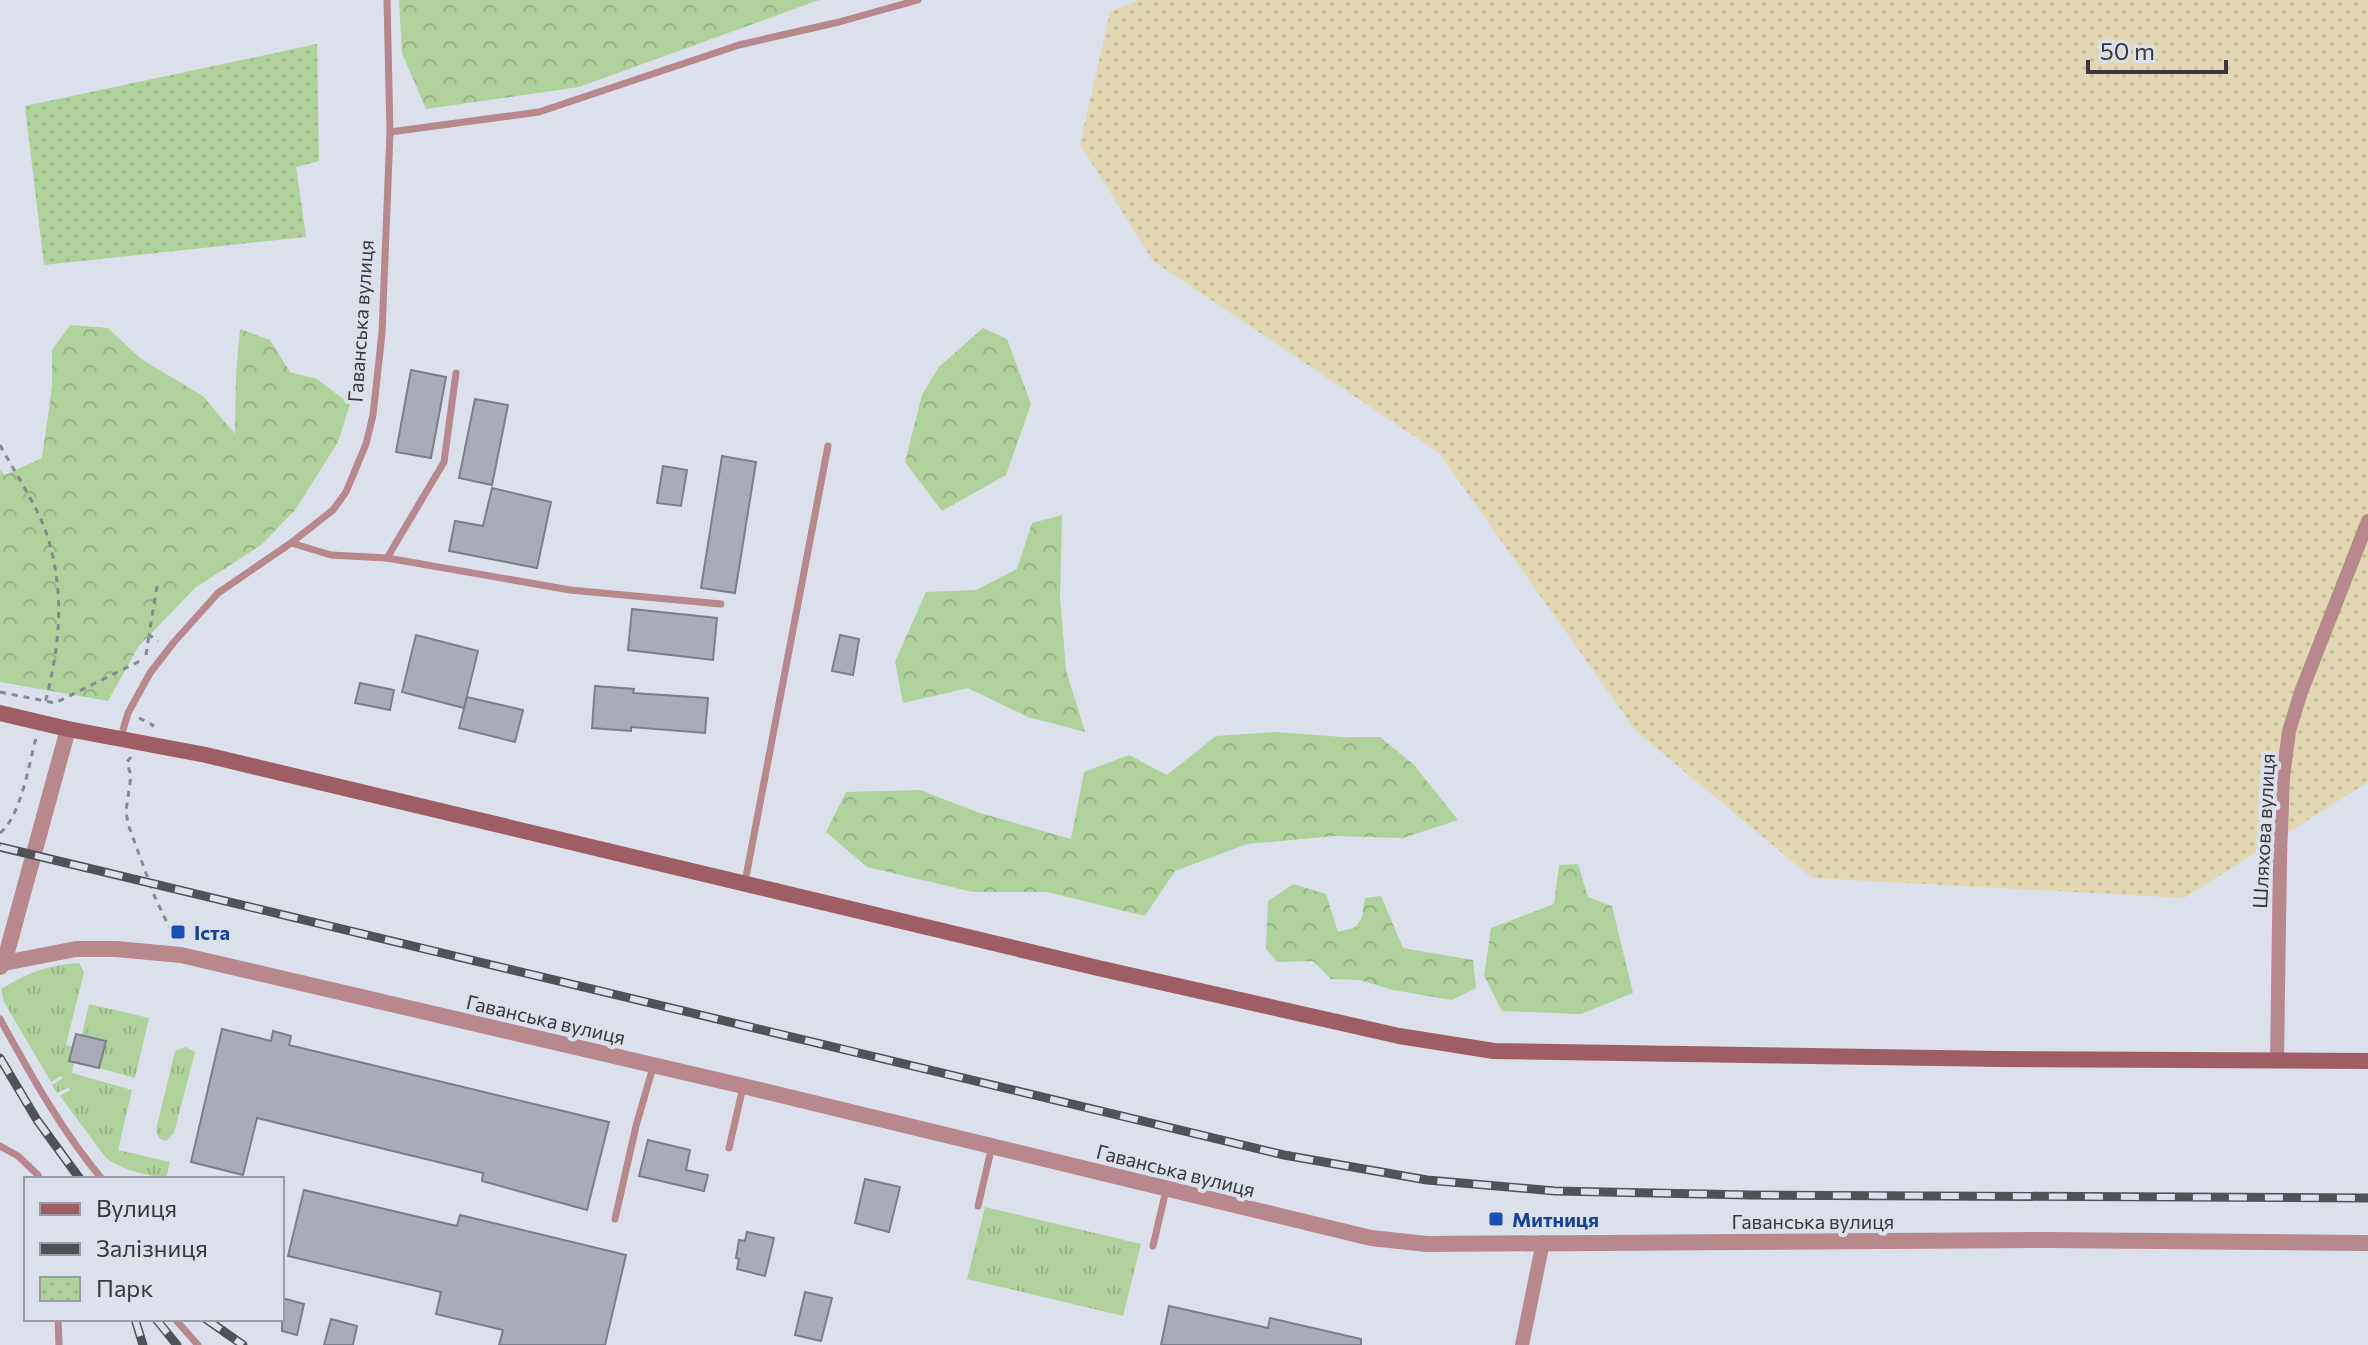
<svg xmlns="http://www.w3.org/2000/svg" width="2368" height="1345" font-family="Commissioner,sans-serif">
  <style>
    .grass { fill: url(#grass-tufts) }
    .forest { fill: url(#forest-crowns) }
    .sand { fill: url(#sand-dots) }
    .park { fill: url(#park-dots) }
    .building { fill: #a9acb6; stroke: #7c7f89; stroke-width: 2 }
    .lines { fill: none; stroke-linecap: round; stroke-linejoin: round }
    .path { stroke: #868990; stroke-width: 3; stroke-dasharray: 6 6; stroke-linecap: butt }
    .service { stroke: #b7888e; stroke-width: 7 }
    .minor { stroke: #b7888e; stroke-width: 14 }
    .tertiary { stroke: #b7888e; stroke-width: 16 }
    .secondary { stroke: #9f5d66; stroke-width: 16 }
    .rail-casing { stroke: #515257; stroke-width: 9 }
    .rail { stroke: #dce0eb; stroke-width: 6; stroke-dasharray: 18; stroke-linecap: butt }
    .transit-dot { fill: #1a4fb4; stroke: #dce0eb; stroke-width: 3 }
    .labels { text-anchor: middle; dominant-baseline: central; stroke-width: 8; stroke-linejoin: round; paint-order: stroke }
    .street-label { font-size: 20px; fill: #38393d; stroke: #dce0eb }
    .transit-label { font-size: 20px; font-weight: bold; fill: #164399; stroke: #dce0eb; text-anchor: start }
  </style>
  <defs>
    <pattern id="grass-tufts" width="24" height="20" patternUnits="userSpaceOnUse" patternTransform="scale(2)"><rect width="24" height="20" fill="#afd19c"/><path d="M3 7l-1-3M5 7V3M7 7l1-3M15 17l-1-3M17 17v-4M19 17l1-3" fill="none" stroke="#97b487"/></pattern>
    <pattern id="forest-crowns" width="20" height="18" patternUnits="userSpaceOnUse" patternTransform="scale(2)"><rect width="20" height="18" fill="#afd19c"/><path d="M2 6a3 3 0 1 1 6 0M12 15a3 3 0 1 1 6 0" fill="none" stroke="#97b487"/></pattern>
    <pattern id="sand-dots" width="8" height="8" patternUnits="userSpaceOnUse" patternTransform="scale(2)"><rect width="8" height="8" fill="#e1d7b2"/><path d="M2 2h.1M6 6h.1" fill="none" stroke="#c2b99a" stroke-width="1.8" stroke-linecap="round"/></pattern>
    <pattern id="park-dots" width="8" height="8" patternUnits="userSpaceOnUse" patternTransform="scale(2)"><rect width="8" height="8" fill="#afd19c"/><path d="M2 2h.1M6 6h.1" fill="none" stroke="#97b487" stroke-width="1.8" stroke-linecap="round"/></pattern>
  </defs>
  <rect width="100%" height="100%" fill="#dce0eb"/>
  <g class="grass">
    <path d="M79 963 84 972 66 1045 73 1047 74 1062 72 1073 132 1090 118 1150 170 1162 166 1179C145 1174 123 1171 106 1158L60 1096 70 1090 69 1087 57 1093 52 1085 63 1078 61 1076 51 1082 4 1002 1 989C30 972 45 966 79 963Z"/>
    <polygon points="89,1004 149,1018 135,1078 99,1068 106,1042 82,1035"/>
    <polygon points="185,1047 195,1052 174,1133 166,1141 159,1138 156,1130 175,1051"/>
    <polygon points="985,1207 1141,1244 1123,1316 967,1279"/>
  </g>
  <g class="forest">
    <polygon points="399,0 819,0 579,87 426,109 402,53"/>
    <polygon points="70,325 108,328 141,359 203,396 235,434 236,374 240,329 270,340 290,372 317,379 350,404 338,442 295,510 261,545 195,588 138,647 108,701 0,682 0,470 5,475 42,458 52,387 52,350"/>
    <polygon points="983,328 1007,339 1031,404 1006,475 942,511 905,462 922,395 939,367"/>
    <polygon points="1062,515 1060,598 1066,670 1085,732 1028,717 968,688 903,703 895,662 926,592 976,590 1017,569 1032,523"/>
    <polygon points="1275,732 1343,737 1380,737 1414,765 1458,820 1403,838 1335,836 1247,844 1175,871 1145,916 1047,892 973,892 867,867 826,832 846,792 920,790 980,813 1071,839 1084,772 1129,755 1167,775 1216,736"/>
    <polygon points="1578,864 1588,897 1612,906 1633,993 1581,1014 1502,1011 1484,976 1491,928 1554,904 1559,865"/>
    <polygon points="1293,884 1326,894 1338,932 1356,927 1362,917 1365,898 1381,896 1403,948 1473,960 1476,988 1452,1000 1393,990 1360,980 1331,979 1313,961 1277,962 1266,949 1268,901"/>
  </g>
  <polygon class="sand" points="1139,0 2368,0 2368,782 2184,898 1812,878 1636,731 1439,453 1153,261 1080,144 1110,12"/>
  <polygon class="park" points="317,44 319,161 296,167 306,237 44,265 25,106"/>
  <g class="building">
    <polygon points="411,370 446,377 431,458 396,452"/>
    <polygon points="475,399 508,405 492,485 459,478"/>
    <polygon points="722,456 756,462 735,593 701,588"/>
    <polygon points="663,466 687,470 681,506 657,503"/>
    <polygon points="492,488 551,502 537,568 449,551 455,521 483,526"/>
    <polygon points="632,609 717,618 713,660 628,650"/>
    <polygon points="416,635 478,651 464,708 402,692"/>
    <polygon points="840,635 859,639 853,675 832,671"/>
    <polygon points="360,683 394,690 390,710 355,703"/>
    <polygon points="595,686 634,689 633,693 708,698 705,733 631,727 631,731 592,728"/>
    <polygon points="467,697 523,710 515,742 459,728"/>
    <polygon points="222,1029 271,1041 273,1031 291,1036 289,1045 609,1122 587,1210 482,1181 483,1173 257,1118 243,1175 191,1162"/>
    <polygon points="76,1034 106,1041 99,1068 69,1061"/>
    <polygon points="648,1140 690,1150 686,1170 708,1175 704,1191 639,1176"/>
    <polygon points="865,1179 900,1187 889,1232 855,1223"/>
    <polygon points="304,1190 457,1226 460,1215 626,1255 605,1345 499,1345 503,1330 436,1314 441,1292 288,1256"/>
    <polygon points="747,1232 774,1238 765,1276 737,1269 739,1259 736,1258 739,1240 745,1241"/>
    <polygon points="805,1292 832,1298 821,1341 795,1335"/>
    <polygon points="282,1298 304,1304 297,1335 282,1331"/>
    <polygon points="1169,1306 1268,1328 1270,1318 1361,1339 1361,1345 1161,1345"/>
    <polygon points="331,1319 357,1326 353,1345 324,1345"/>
  </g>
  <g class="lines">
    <g class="path">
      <path d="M0 445C15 473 35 502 46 532 66 592 60 647 44 707"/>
      <polyline points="157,586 149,635 158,641"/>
      <polyline points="146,655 149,635"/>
      <polyline points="0,692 55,703 142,660"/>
      <polyline points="139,718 153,725 151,728"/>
      <polyline points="131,757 127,762 131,776 126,811 128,824 154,895 169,927"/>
      <path d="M0 833C21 816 29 764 36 738"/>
    </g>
    <g class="service">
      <polyline points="390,132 539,112 739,45 839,22 918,0"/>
      <polyline points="291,543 331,555 387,558 570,590 721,604"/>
      <polyline points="387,558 444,462 456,373"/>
      <polyline points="121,737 128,713 150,673 174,642 218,593 291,543 333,510 346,492 366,444 373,415 382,333 390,132 387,0"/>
      <polyline points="745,882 828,446"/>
      <path d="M0 1019C31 1075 61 1130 102 1179"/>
      <polyline points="0,1146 18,1156 38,1175 39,1179"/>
      <polyline points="729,1148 743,1087"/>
      <polyline points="978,1206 992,1146"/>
      <polyline points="615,1219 636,1126 653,1067"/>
      <polyline points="1153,1246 1166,1190"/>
      <polyline points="58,1319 59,1345"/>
      <polyline points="175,1319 198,1345"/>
    </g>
    <g class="minor">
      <polyline points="2277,1061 2280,856 2283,777 2289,731 2301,692 2368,521"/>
      <polyline points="1522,1345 1543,1242"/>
    </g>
    <g class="tertiary">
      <polyline points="4,963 68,729"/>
      <polyline points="0,967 4,963 76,949 116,949 181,955 743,1086 1371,1238 1427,1244 2049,1240 2368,1243"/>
    </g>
    <polyline class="secondary" points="0,713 68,729 206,755 1098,968 1399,1036 1494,1051 2001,1059 2368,1061"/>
    <defs>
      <g id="rail">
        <polyline points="0,847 1284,1155 1427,1180 1555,1191 1751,1195 2368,1198"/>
        <polyline points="0,1058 37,1120 80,1179"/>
        <polyline points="135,1319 143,1345"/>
        <polyline points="156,1319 177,1345"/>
        <polyline points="206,1319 243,1345"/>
      </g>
    </defs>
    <use href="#rail" class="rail-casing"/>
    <use href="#rail" class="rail"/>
  </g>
  <g class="transit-dot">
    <rect x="170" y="924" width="16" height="16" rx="4"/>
    <rect x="1488" y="1211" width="16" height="16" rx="4"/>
  </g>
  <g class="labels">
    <g class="street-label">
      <text transform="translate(360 321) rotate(-86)">Гаванська вулиця</text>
      <text transform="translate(2263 831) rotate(-87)">Шляхова вулиця</text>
      <text transform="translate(546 1019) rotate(13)">Гаванська вулиця</text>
      <text transform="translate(1176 1170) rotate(14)">Гаванська вулиця</text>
      <text x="1813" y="1221">Гаванська вулиця</text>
    </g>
    <g class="transit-label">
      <text x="194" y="932">Іста</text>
      <text x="1512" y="1219">Митниця</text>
    </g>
  </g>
  <rect x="24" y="1177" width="260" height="144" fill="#dce0eb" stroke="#9a9da5" stroke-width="2"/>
  <rect x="40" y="1203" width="40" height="12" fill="#9f5d66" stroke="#9a9da5" stroke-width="2"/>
  <text x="96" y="1217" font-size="24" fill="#38393d">Вулиця</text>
  <rect x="40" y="1243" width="40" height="12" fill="#515257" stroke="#9a9da5" stroke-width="2"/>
  <text x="96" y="1257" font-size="24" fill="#38393d">Залізниця</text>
  <rect x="40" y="1277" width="40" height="24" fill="url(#park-dots)" stroke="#9a9da5" stroke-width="2"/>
  <text x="96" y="1297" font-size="24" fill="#38393d">Парк</text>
  <path d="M2088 60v12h138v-12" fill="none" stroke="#38393d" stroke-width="4"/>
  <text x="2100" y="60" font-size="24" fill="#38393d" stroke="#dce0eb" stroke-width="6" paint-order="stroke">50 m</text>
</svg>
